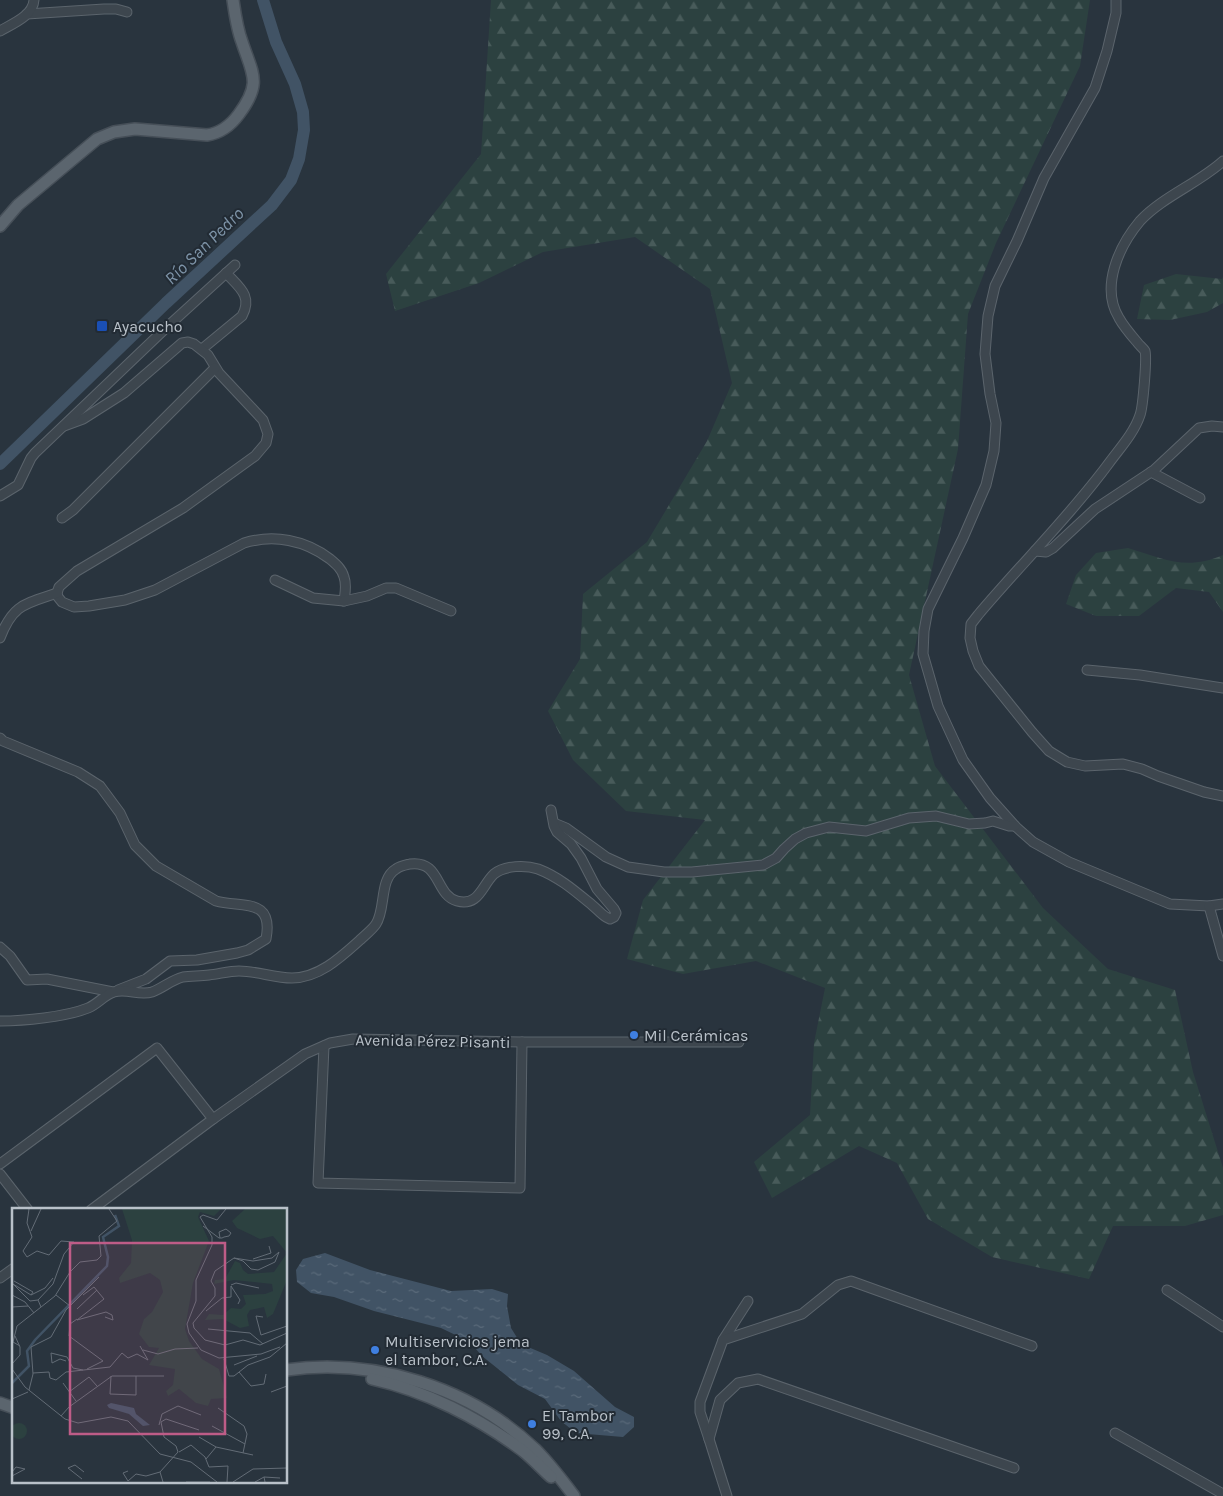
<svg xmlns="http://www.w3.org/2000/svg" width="1223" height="1496" font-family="Karla,sans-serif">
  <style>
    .forest { fill: url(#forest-firs) }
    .water { fill: url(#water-ripples) }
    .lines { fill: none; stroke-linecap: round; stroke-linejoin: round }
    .river { stroke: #415365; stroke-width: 12 }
    .minor-casing { stroke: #5b646c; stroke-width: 11 }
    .major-casing { stroke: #464f58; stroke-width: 14 }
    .minor { stroke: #3d464e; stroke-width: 9 }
    .major { stroke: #5b656e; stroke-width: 11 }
    .transit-dot { fill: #1a4fb4; stroke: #222b34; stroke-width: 2 }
    .shop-dot { fill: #3f7fe0; stroke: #222b34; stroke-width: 2 }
    .labels { text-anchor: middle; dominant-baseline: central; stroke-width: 4; stroke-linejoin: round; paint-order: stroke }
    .poi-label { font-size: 16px; fill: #b9c1c9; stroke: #222b34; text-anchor: start }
    .street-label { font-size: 16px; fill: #b9c1c9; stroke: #222b34 }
    .water-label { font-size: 18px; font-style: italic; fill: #7e94a8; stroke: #222b34 }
    .inset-river { fill: none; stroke: #415365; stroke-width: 2.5 }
    .inset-road { fill: none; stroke: #636c76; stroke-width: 1 }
    .view { fill: #be5c87; fill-opacity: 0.15; stroke: #be5c87; stroke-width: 2.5 }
    .inset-edge { fill: none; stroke: #b9c1c9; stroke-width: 2.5 }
  </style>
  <defs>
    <pattern id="forest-firs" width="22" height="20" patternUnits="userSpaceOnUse" patternTransform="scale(1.25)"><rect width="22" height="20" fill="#2c4140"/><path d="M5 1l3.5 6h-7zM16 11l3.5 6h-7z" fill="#485b5a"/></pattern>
    <pattern id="water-ripples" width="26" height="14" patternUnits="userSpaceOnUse" patternTransform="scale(1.25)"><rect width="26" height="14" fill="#415365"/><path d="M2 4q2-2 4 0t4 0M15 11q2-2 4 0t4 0" fill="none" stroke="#5a6a7a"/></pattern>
  </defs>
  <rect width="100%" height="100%" fill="#29343e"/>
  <g class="forest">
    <polygon points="491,0 1090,0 1080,66 996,243 968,314 958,449 909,675 935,766 1043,908 1108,969 1175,990 1193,1072 1223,1168 1223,1215 1185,1226 1113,1226 1089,1279 992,1257 928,1219 897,1163 859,1146 772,1198 754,1162 810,1115 814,1043 825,988 756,961 683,974 627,959 643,900 705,820 626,811 573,760 548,711 580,659 583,594 647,542 707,441 732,383 710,289 635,237 543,252 479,283 395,311 386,274 481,154"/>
    <polygon points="1176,274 1222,279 1223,277 1223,303 1207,312 1170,320 1137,319 1144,285"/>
    <path d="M1128 548C1164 559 1186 571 1223 555V612L1209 592 1176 588 1139 616H1096L1066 604 1076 575 1096 553Z"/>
  </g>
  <polygon class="water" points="325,1253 370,1270 451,1291 492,1289 508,1294 507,1306 511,1328 521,1344 547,1355 574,1371 615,1407 634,1417 634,1427 623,1437 576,1433 561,1421 545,1399 518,1385 482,1356 470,1342 441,1328 374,1311 334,1297 311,1293 297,1282 296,1270 303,1259"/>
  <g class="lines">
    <polyline class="river" points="0,464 166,303 272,205 291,180 299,159 304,130 303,112 295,84 276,42 263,0"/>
    <defs>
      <g id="minor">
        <polyline points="1116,0 1116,13 1107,51 1095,88 1044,178 1017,241 995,286 988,316 985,354 990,394 996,423 994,451 986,485 963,538 928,609 924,631 923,654 938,706 963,760 990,798 1015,826 1033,842 1069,862 1170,904 1209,906 1223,904"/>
        <polyline points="27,14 104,9 116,9 127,12"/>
        <path d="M0 31C12 24 33 16 34 0"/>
        <path d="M1223 161C1199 183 1162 197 1140 221 1119 246 1100 287 1119 318 1124 327 1131 335 1137 342 1139 345 1143 348 1145 351 1147 358 1143 407 1140 415 1134 433 1120 448 1109 463 1069 517 1021 564 978 615L971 624 970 638 973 651 979 666 1032 732 1049 751 1067 762 1085 766 1123 764 1142 769 1158 776 1204 792 1223 796"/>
        <path d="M202 349 242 316C253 296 239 287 226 273"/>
        <path d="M64 426 83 419 124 393 182 343 188 342 194 344 208 355 219 373 263 420 268 434 266 443 255 456 183 508 77 571 59 587 57 593 58 597 62 602 74 607 89 606 125 600 155 590 244 543C274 534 305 540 330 559 336 564 342 569 344 577 347 585 345 593 344 601L313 598 275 580"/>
        <polyline points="1151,472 1200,498"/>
        <polyline points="0,496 18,485 31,458 35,453 168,326 235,265"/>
        <polyline points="62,518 73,510 215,368"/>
        <polyline points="1035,551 1046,552 1053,548 1095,509 1154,470 1199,428 1212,426 1223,427"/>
        <polyline points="344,601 367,596 386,588 396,588 451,611"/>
        <path d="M0 638C13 604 25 604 57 593"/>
        <polyline points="1087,670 1140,675 1223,688"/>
        <path d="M0 738 3 741 78 772 100 786 120 813 135 845 156 866 216 901C242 908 274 897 266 939L248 950 237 953 197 960 170 961 146 979 118 990"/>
        <polyline points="554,823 566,828 606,857 628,867 664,872 692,872 763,865 776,858 784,849 795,839 806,833 829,827 866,831 909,818 936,816 969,824 985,823 993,821 1009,826 1015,826"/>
        <polyline points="1209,906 1223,956"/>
        <polyline points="0,947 10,956 27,980 47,979 113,992"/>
        <path d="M0 1021C23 1021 66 1017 88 1008 98 1004 104 995 114 992 127 988 139 996 152 992 163 988 171 980 183 977 191 976 200 976 209 975 219 974 229 971 239 971 257 971 274 978 292 978 319 978 341 957 360 940 365 935 372 930 376 924 386 909 379 879 396 869 400 866 406 865 410 864 441 860 435 895 457 901 479 907 482 885 494 874 505 865 526 865 538 869 559 877 575 891 592 905 597 909 601 914 606 917L610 919 614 917 616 913 614 909 597 889 581 858 571 844 557 832 554 826 551 810"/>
        <polyline points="324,1046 318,1183 520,1188 522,1042"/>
        <polyline points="0,1164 157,1048 213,1119"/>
        <polyline points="0,1174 28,1210"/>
        <polyline points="91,1210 213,1119 305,1054 330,1043 353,1039 522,1042 739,1042"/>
        <polyline points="0,1278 14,1268"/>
        <polyline points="1167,1290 1223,1327"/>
        <polyline points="723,1340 748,1301"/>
        <polyline points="1115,1433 1223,1494"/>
        <polyline points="709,1439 700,1412 700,1402 723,1340 802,1314 838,1285 851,1281 1032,1346"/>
        <polyline points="727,1496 709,1439 720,1400 738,1383 758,1379 1014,1468"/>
      </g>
      <g id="major">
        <path d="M0 226 18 205 97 139 114 132 135 129 207 135C221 133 231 125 239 114 262 83 253 75 242 42 237 29 235 14 233 0"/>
        <path d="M286 1370C374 1357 471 1388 535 1449 549 1463 562 1480 574 1496"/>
        <path d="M372 1379C426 1391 479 1418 523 1451 533 1459 542 1469 551 1477"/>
        <polyline points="0,1403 14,1408"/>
      </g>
    </defs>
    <use href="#minor" class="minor-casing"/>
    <use href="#major" class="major-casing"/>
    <use href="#minor" class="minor"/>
    <use href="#major" class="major"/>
  </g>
  <rect class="transit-dot" x="96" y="320" width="12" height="12" rx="2.5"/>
  <g class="shop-dot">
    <circle cx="634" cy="1035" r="5"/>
    <circle cx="375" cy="1350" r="5"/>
    <circle cx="532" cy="1424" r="5"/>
  </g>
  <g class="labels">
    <g class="poi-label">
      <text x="113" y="326">Ayacucho</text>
      <text x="644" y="1035">Mil Cerámicas</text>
      <text x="385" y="1341">Multiservicios jema<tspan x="385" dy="18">el tambor, C.A.</tspan></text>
      <text x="542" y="1415">El Tambor<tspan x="542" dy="18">99, C.A.</tspan></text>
    </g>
    <g class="street-label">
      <text transform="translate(433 1041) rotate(1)">Avenida Pérez Pisanti</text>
    </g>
    <g class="water-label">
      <text transform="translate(204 246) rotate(-44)">Río San Pedro</text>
    </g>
  </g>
  <g transform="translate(12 1208)">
    <rect width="275" height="275" fill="#29343e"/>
    <path d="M110 1H209L202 8 188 4 186 9 197 33 181 75 173 121 177 133 190 151 207 161 215 190 199 191 196 198 184 195 167 181 156 188 154 183 161 177 163 161 137 157 147 140 137 139 127 126 132 111 140 104 151 84 148 72 138 65 108 75 107 70 119 55 120 32ZM233 1H275V72L261 106 255 110 252 99 238 102 235 107 237 118 228 120 211 111 193 112 197 106 211 107 219 100 229 101 234 96 231 87 253 86 261 83 260 76 222 72 202 76 203 72 213 71 223 53 228 55 231 62 236 66 262 64 275 45 261 28 248 31 225 20 220 13Z" fill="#2c4140"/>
    <path d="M-1 223a8 8 0 1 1 16 0a8 8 0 1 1-16 0Z" fill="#2c4140"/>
    <path d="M99 195 122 200 124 206 138 217 131 218 117 206 97 200 95 197Z" fill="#415365"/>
    <path class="inset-river" d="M0 175 17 158 15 143 23 132 95 58 96 49 91 29 107 18 103 7"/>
    <path class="inset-road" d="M17 1 15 15 20 29 11 43 15 49 25 43 37 47 49 33 62 34 52 46 41 76 26 92 29 99M214 1 205 12 191 7 188 9 200 29V37L184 72V93L175 116 177 125 189 142 207 150 249 146 268 139M191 18 207 30H210L212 29 217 28 219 25 214 21 207 24 208 30M19 23 29 1M222 50 231 53 239 61 246 62 263 54 267 44 260 50 241 53 222 50 203 63 199 73 203 80V88L181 115 182 120 193 132 213 137 231 132 248 137 275 125M241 51 259 45 257 38M2 73 21 84 19 87 1 76 18 93 26 92M219 77 224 75 247 80M0 87 13 94 22 105M19 87 33 80 41 70M44 87 58 98M71 87 82 79 92 91 65 112 94 104 100 107 101 112 93 109M0 99 16 98M65 101 85 82M194 103 210 90 219 89V78L228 92 226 96M251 109 244 108 249 127 275 118M65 111 58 116 57 128 91 153 75 161M196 121 238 125 251 136M8 138 1 134 5 118 43 88 58 64 68 54 85 52 89 48 87 28 105 13 97 1M131 142 146 146 163 141 186 140M212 151 217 168H222L236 157 258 149 275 135M54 153 48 151 40 155 39 145 55 149 61 160 71 162M0 156 8 147V139L3 128M222 157 245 148M0 161 13 179 53 211 66 215 99 209 116 213 148 246 179 254 205 274M227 164 239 178 252 176 254 166M21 165 37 164 38 170 44 172 54 164 98 159 110 145 116 150 125 146 136 152 128 138M99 168 98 186 124 187V168M51 175 64 193M17 182 21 166 19 139 39 129 54 102 87 69M57 184 77 169 85 178M259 184 275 178M0 191 16 184M206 200 232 218 235 226 231 245M49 208 57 199 100 168H152M147 217 150 206 166 198 189 207M200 218 233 236M187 229 204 239 241 247M167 244 179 237 193 249 197 259 216 258 215 274M194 251 204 239M116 263 111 265 116 273 124 266 134 268 148 264M0 264 4 259 13 261 0 268M252 269 268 270M70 271 56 260 63 257 72 264M151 274 148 264 166 244 164 238 152 229 149 214 154 211 187 222M174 274H198M221 274 241 261 275 260M243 274 252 269 253 274"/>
    <path class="view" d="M58 35H213V226H58Z"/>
    <rect width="275" height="275" class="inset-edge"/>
  </g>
</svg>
